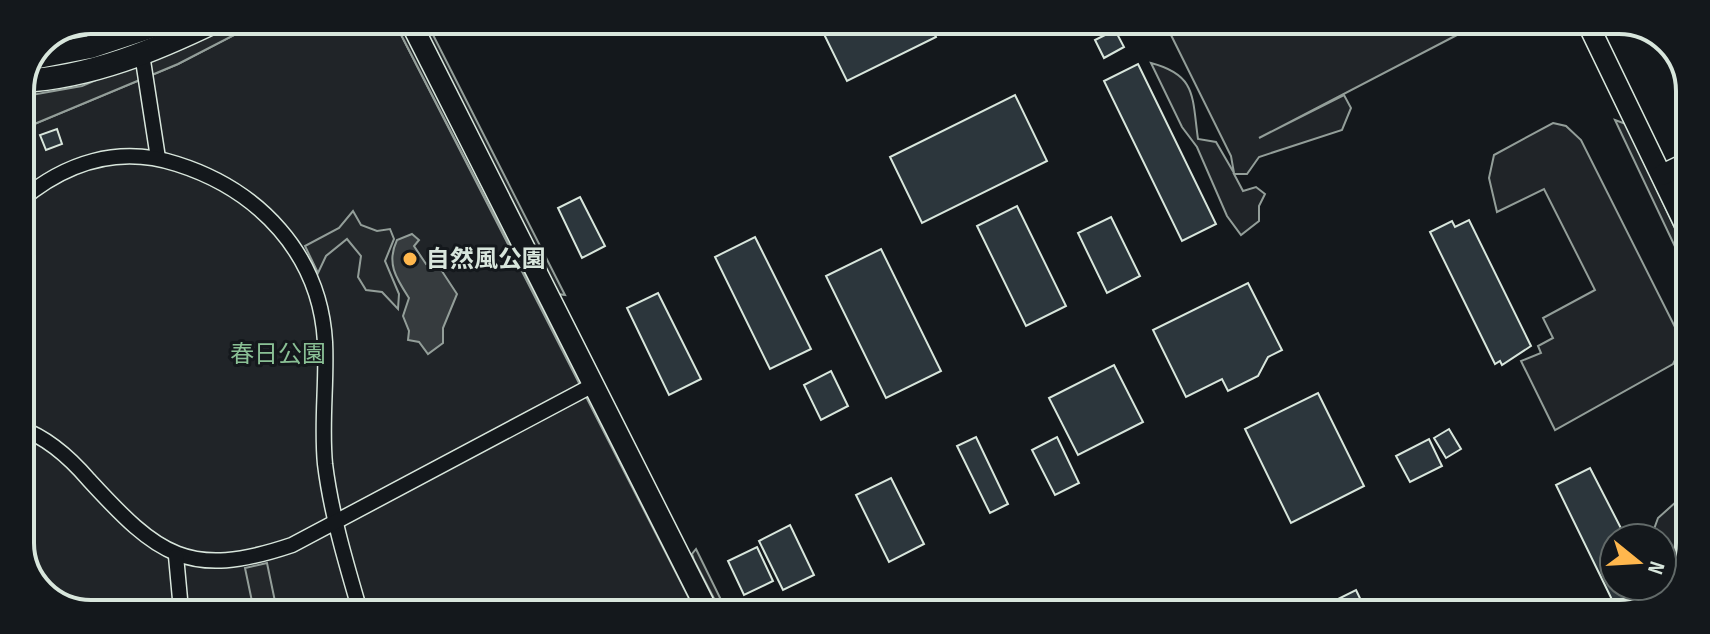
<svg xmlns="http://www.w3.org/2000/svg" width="1710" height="634" font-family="'Sofia Sans Condensed','Noto Sans JP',sans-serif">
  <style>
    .green { fill: #202428; stroke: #939e99; stroke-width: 2 }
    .parking { fill: #24282b; stroke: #939e99; stroke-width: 2 }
    .water { fill: #363b3e; stroke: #939e99; stroke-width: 2 }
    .building { fill: #2c363c; stroke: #d8e6dc; stroke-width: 2 }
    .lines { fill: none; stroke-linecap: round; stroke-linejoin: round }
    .street-casing { stroke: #d8e6dc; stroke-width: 17 }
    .secondary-casing { stroke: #d8e6dc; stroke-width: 23 }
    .primary-casing { stroke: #d8e6dc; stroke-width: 25 }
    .street { stroke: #14181c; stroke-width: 14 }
    .secondary { stroke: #14181c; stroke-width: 20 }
    .primary { stroke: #14181c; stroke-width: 22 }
    .poi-dot { fill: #ffb74d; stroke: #14181c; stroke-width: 3 }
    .labels { text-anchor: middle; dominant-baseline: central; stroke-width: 6; stroke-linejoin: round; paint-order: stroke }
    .poi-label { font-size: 24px; font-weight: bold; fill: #d8e6dc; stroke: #14181c; text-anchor: start }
    .park-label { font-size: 24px; fill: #8ac095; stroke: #14181c }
    .rim { fill: none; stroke: #d8e6dc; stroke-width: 4 }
  </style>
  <rect width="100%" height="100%" fill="#14181c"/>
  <g class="green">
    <polygon points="263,20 394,21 696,612 67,610 34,586 20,548 20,130 178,64"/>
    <path d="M1174 23H1480L1259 138 1344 95 1351 108 1342 130 1259 157 1247 174H1234L1243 191 1256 187 1265 194 1259 206V221L1241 235 1227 216 1197 147 1182 127 1151 63C1197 75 1192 97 1198 139L1216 142 1234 173 1231 156 1169 31Z"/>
    <polygon points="1553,123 1566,126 1581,140 1680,337 1681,348 1673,364 1555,430 1521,361 1541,353 1538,346 1553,338 1543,318 1595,290 1544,189 1497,212 1489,178 1494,155"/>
    <path d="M1677 501 1687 502 1686 567 1681 573C1667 564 1662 554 1662 538H1656L1653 532 1658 518Z"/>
  </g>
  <g class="parking">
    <polygon points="238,20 263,20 178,64 20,130 20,97 82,86"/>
    <polygon points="394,21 401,21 580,379 579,380"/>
    <polygon points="419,21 426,21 565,295 558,294"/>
    <polygon points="1615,120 1626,124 1688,256 1688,274"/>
    <polygon points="353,211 361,225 377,231 390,229 394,239 385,261 399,294 398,309 382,292 366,290 358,277 361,256 347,239 326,256 318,273 305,246 339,228"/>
    <polygon points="696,549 727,612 721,612 694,560 692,554"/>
    <polygon points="267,563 277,611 254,611 245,568"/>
  </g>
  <path class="water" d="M412 234 419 240 414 246 426 264 434 259 457 294 443 328V343L428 354 419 342 408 340 409 331 403 316 409 298C396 278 386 263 397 240Z"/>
  <g class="building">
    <polygon points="586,21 610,21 591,31"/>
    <polygon points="818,22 929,22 936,37 847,81"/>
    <polygon points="1115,30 1124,47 1104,58 1095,40"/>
    <polygon points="1138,64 1216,224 1182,241 1104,81"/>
    <polygon points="1015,95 1047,161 922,223 890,157"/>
    <polygon points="57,129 62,144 46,150 40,135"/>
    <polygon points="580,197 605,246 582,258 558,208"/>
    <polygon points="1017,206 1066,306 1026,326 977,226"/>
    <polygon points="1111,217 1140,276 1107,293 1078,233"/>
    <polygon points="1469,220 1531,346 1502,365 1500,361 1495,364 1430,232 1452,221 1455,227"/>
    <polygon points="755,237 811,349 770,369 715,257"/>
    <polygon points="881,249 941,371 886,398 826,276"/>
    <polygon points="1248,283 1282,350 1268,357 1258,376 1228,391 1222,379 1186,397 1153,330"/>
    <polygon points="658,293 701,379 669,395 627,308"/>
    <polygon points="1114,365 1143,422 1078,455 1049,398"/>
    <polygon points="831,371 848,406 821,420 804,385"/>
    <polygon points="1318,393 1364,486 1291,523 1245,429"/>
    <polygon points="1449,429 1461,449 1446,458 1434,438"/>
    <polygon points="976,437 1008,504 990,513 957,446"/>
    <polygon points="1057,437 1079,483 1055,495 1032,450"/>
    <polygon points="1429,439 1442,466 1410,482 1396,456"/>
    <polygon points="1590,468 1626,538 1614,538 1614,586 1650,586 1658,602 1619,614 1556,485"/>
    <polygon points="891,478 924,544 889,562 856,495"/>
    <polygon points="790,525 814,575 783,590 759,541"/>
    <polygon points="757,547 773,581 744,595 728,561"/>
    <polygon points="1356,590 1367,613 1328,613 1324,606"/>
  </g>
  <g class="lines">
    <defs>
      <g id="street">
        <polyline points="142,54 158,158"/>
        <path d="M20 201C65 163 118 145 177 164 259 190 320 254 325 342 327 383 321 423 325 464 331 513 346 563 360 611"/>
        <path d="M20 428C46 437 71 459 89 480 158 555 188 580 292 545L595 384"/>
        <polyline points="176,556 181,610"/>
      </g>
      <g id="secondary">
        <polyline points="410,21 708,612"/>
        <polyline points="1588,24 1689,233"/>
        <polyline points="1662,175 1689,162"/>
      </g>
      <g id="primary">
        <polyline points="33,58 90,47 171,20"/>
        <path d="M22 81C92 77 156 50 218 20"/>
      </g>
    </defs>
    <use href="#street" class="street-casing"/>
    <use href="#secondary" class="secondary-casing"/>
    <use href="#primary" class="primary-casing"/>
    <use href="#street" class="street"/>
    <use href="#secondary" class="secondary"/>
    <use href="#primary" class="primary"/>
  </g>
  <circle class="poi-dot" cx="410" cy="259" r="8"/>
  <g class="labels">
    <g class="poi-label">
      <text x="426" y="259">自然風公園</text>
    </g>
    <g class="park-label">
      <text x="278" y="354">春日公園</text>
    </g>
  </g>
  <path d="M0 0H1710V634H0ZM91 34H1619A57 57 0 0 1 1676 91V543A57 57 0 0 1 1619 600H91A57 57 0 0 1 34 543V91A57 57 0 0 1 91 34Z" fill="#14181c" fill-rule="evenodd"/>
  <path class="rim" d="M91 34H1619A57 57 0 0 1 1676 91V543A57 57 0 0 1 1619 600H91A57 57 0 0 1 34 543V91A57 57 0 0 1 91 34Z"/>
  <g transform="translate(1638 562) rotate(108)"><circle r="38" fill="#14181c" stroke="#626a69" stroke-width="2"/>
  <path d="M0-6L14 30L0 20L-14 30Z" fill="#ffb74d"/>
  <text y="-12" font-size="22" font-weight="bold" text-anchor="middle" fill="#d8e6dc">N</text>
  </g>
</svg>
